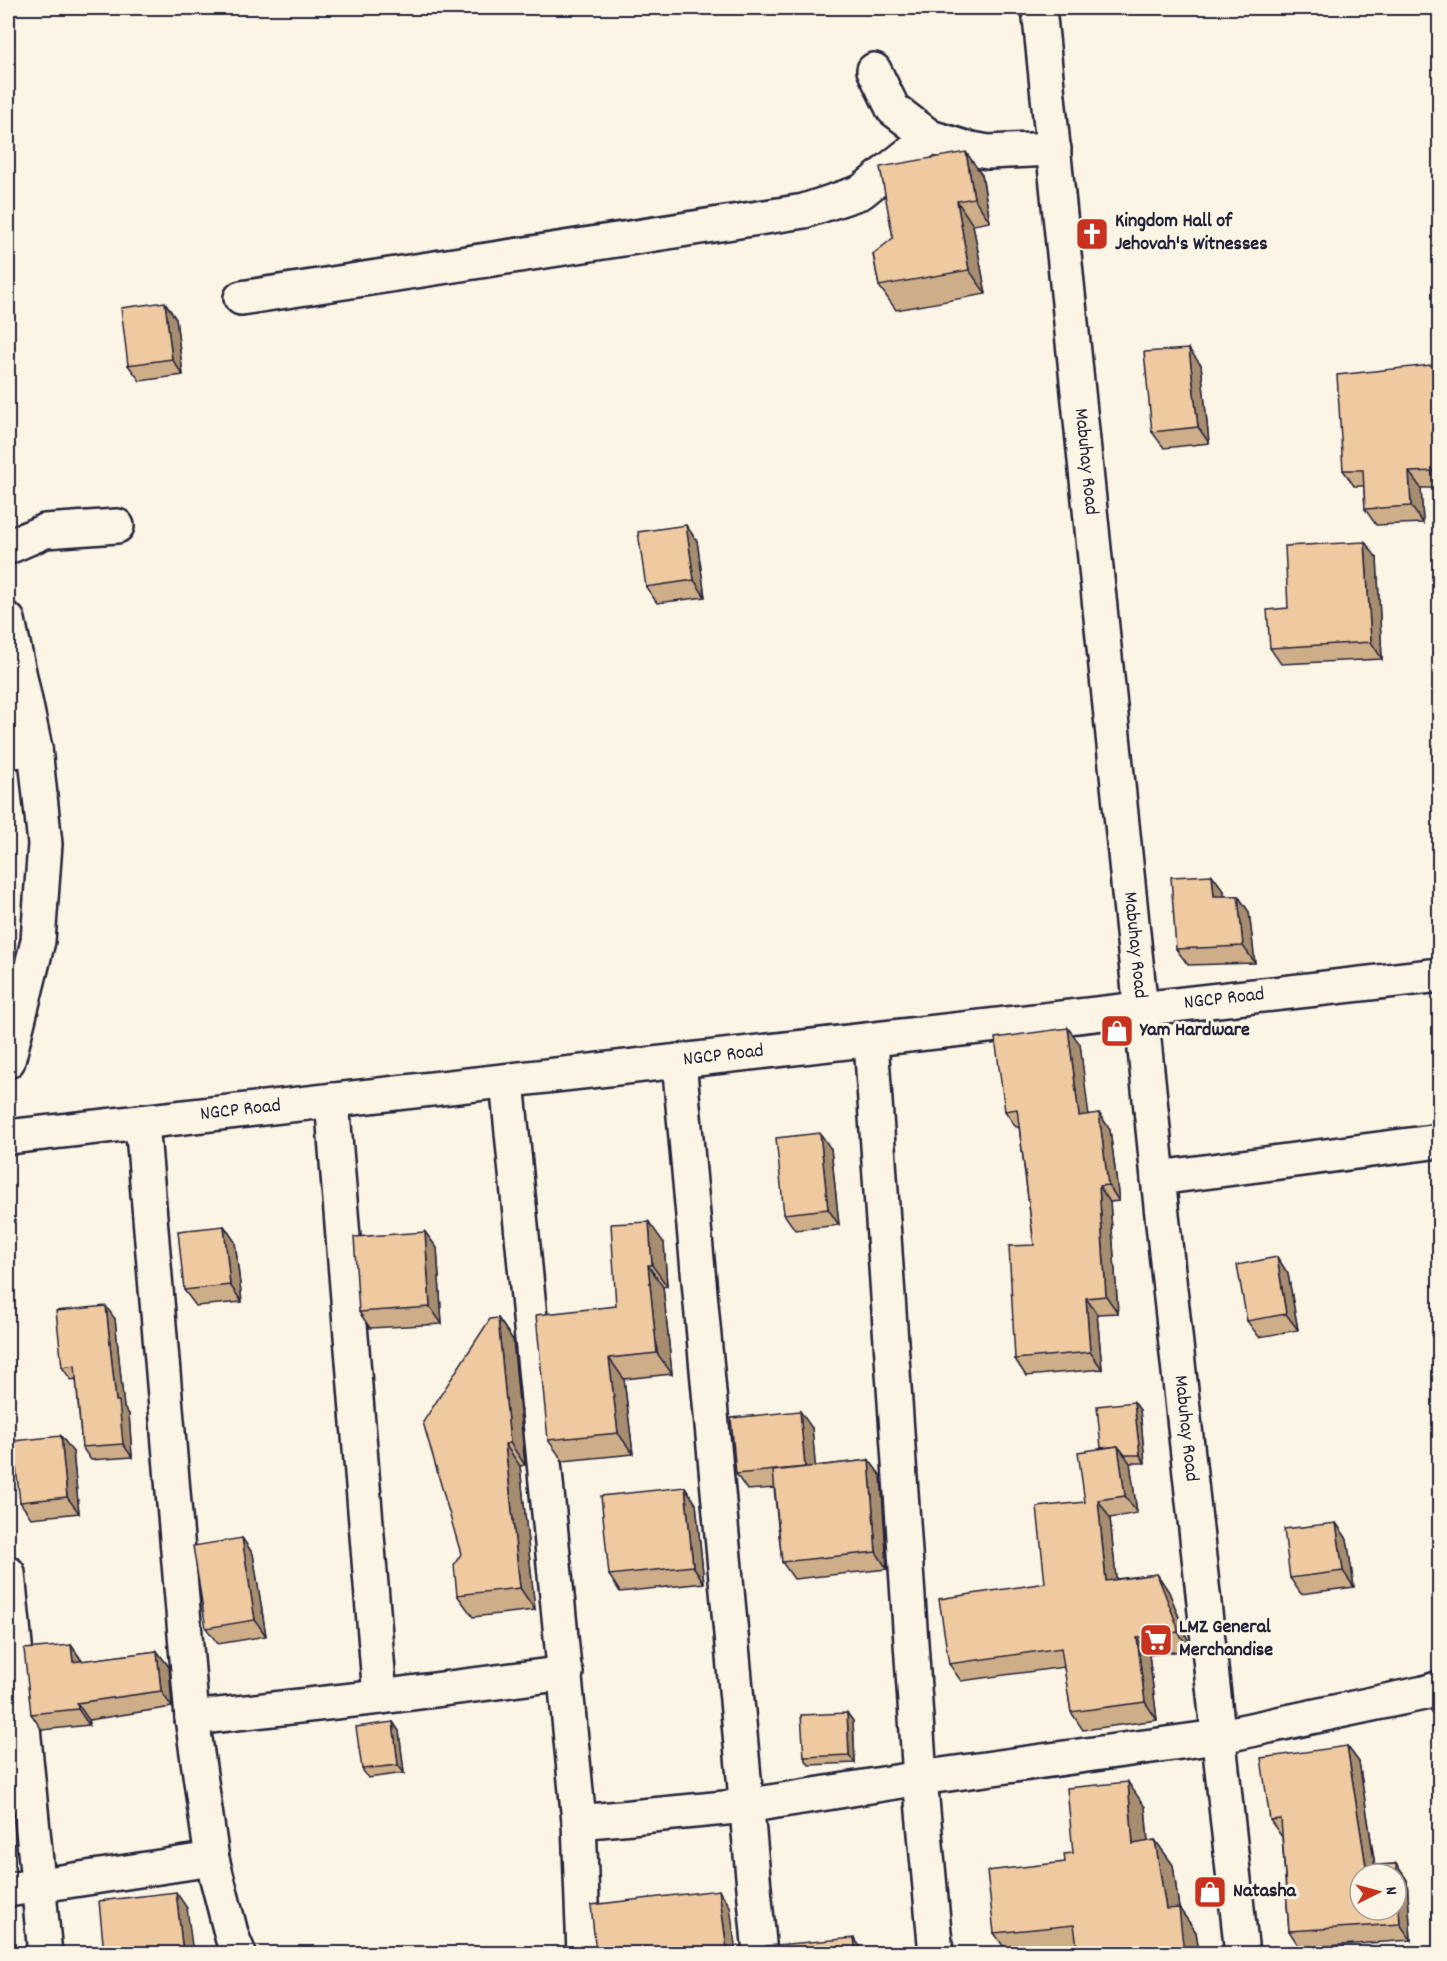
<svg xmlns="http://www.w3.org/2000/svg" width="1447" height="1961" font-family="Dekko,sans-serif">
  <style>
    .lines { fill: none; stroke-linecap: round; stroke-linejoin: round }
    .minor-casing { stroke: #22223b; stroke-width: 38 }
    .major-casing { stroke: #22223b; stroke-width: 38 }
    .minor { stroke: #fcf5e5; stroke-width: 33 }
    .major { stroke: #fcf5e5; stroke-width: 33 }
    .wall { fill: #cead89; stroke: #22223b; stroke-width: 1.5 }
    .shaded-wall { fill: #a78d6f; stroke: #22223b; stroke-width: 1.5 }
    .building { fill: #efc99f; stroke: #22223b; stroke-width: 1.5; fill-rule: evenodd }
    .labels { text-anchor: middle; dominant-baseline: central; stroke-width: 6; stroke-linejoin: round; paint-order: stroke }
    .poi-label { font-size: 20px; font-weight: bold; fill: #22223b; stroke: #fcf5e5; text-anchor: start }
    .street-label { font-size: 20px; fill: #22223b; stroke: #fcf5e5 }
  </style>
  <rect width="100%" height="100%" fill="#fcf5e5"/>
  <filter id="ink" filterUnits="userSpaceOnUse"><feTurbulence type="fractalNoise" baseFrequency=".0167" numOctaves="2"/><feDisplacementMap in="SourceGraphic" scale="12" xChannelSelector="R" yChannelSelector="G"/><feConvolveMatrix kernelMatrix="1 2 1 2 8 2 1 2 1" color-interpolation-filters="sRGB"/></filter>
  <g filter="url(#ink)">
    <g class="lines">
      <defs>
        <g id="minor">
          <path id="s1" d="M1039 8 1158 1178 1242 1954"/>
          <polyline points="874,70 893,109 930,137 966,148 988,152 1054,149"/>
          <polyline points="241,298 804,211 861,192 930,137"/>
          <polyline points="8,547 45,531 117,526"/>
          <polyline points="8,620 35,748 45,844 38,941 8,1061"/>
          <polyline points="8,752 35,748"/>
          <polyline points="871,1041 920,1778 936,1954"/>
          <polyline points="679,1061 760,1954"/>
          <polyline points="507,1081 579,1822 584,1954"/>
          <polyline points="332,1100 380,1697"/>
          <polyline points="142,1122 192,1718 212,1859 232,1937 239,1954"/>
          <polyline points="1158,1178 1440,1141"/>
          <polyline points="8,1573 45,1954"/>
          <polyline points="192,1718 380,1697 566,1673"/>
          <polyline points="579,1822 746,1806 920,1778 1217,1737 1424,1693 1440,1688"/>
          <polyline points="8,1890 212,1859"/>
        </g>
        <g id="major">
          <path id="s2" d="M8 1137 1440 975"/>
        </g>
      </defs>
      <use href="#minor" class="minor-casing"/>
      <use href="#major" class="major-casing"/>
      <use href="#minor" class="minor"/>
      <use href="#major" class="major"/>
    </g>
    <g class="wall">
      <polygon points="982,175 990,222 973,225 986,294 896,310 879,286 873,254"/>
      <polygon points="176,319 183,375 140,381 128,365"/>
      <polygon points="1440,364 1440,488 1421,488 1423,523 1376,525 1365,509 1364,486 1354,486 1343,470"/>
      <polygon points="1201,365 1209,443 1164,448 1152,432"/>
      <polygon points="697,541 705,597 657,603 646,587"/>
      <polygon points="1377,558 1382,659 1281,664 1270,648 1288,608"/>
      <polygon points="1212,875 1224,891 1224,896 1238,896 1249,912 1255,963 1188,965 1176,949"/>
      <polygon points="1080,1044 1088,1115 1099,1113 1110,1130 1119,1201 1110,1202 1118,1313 1097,1314 1102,1369 1026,1376 1015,1359 1034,1245 1019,1127 1016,1127 1005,1111"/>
      <polygon points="831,1149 839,1225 795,1230 784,1214"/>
      <polygon points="224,1226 235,1242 242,1302 196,1306 184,1290"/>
      <polygon points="425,1232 437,1248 442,1324 370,1328 359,1312"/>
      <polygon points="664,1243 667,1286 663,1287 672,1374 624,1379 633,1454 563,1461 548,1440 616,1306"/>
      <polygon points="1277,1257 1288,1274 1298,1330 1259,1337 1247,1321"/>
      <polygon points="498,1318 513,1340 525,1465 520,1466 535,1610 473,1617 457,1595"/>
      <polygon points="115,1319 124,1408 129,1414 132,1457 91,1460 82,1447 76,1379 71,1380 62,1367"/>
      <polygon points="1134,1402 1140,1410 1145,1463 1130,1463 1137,1513 1110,1518 1116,1579 1157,1574 1169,1592 1189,1643 1190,1650 1149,1655 1157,1720 1083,1730 1071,1712 1064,1667 961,1681 949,1664 1045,1583 1085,1502 1101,1448"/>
      <polygon points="812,1428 815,1466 869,1460 881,1476 887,1569 794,1579 782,1562 774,1488 747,1490 736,1474"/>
      <polygon points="73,1452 79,1513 31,1518 20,1502"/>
      <polygon points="685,1487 696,1504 704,1583 620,1592 609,1575"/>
      <polygon points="1336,1523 1347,1539 1354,1587 1301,1594 1290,1578"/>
      <polygon points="242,1538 253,1554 266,1636 218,1644 206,1628"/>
      <polygon points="71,1645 82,1661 157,1651 169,1667 172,1707 89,1720 89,1725 42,1730 31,1714"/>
      <polygon points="847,1713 853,1721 855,1763 809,1765 804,1757"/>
      <polygon points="393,1722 399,1731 404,1773 368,1778 362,1769"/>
      <polygon points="1347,1746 1359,1762 1375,1865 1396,1864 1407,1880 1411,1940 1300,1948 1289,1931 1282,1837 1270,1820"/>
      <polygon points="1145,1807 1148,1841 1155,1840 1173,1865 1179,1908 1196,1932 1199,1953 1078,1953 1077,1951 1051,1953 1008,1953 994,1933 1065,1862 1073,1853"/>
    </g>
    <g class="shaded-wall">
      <polygon points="966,152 982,175 990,222 974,198"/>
      <polygon points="957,201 973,225 986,294 969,270"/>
      <polygon points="165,302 176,319 183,375 172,359"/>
      <polygon points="1189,349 1201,365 1209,443 1198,427"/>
      <polygon points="1435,428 1440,435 1440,478 1435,471"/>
      <polygon points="1409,472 1421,488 1423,523 1411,506"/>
      <polygon points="686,525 697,541 705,597 694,580"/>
      <polygon points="1365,542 1377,558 1382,659 1371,642"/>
      <polygon points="1212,875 1224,891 1226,912 1214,896"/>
      <polygon points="1238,896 1249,912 1255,963 1243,946"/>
      <polygon points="1068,1028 1080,1044 1091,1133 1079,1116"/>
      <polygon points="1099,1113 1110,1130 1119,1201 1108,1185"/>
      <polygon points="820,1133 831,1149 839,1225 828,1209"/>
      <polygon points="1099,1186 1110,1202 1118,1313 1106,1296"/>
      <polygon points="649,1222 664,1243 667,1286 652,1265"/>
      <polygon points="224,1226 235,1242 242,1302 230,1285"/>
      <polygon points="425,1232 437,1248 442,1324 430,1307"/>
      <polygon points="1277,1257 1288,1274 1298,1330 1286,1314"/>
      <polygon points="648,1265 663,1287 672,1374 657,1353"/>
      <polygon points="1086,1298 1097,1314 1102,1369 1090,1352"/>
      <polygon points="106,1306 115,1319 124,1408 129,1414 132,1457 123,1444 116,1401"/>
      <polygon points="498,1318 513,1340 525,1465 510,1443"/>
      <polygon points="609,1358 624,1379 633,1454 618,1433"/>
      <polygon points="1134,1402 1140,1410 1145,1463 1140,1455"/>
      <polygon points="800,1411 812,1428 817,1484 805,1467"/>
      <polygon points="61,1436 73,1452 79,1513 67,1497"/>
      <polygon points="505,1444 520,1466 535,1610 520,1588"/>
      <polygon points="1118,1446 1130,1463 1137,1513 1125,1496"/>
      <polygon points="869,1460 881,1476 887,1569 876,1552"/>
      <polygon points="685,1487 696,1504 704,1583 693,1566"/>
      <polygon points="1098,1500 1110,1518 1118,1598 1106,1581"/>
      <polygon points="1336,1523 1347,1539 1354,1587 1343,1571"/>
      <polygon points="242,1538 253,1554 266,1636 255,1620"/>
      <polygon points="1157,1574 1169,1592 1189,1643 1190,1650 1178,1632"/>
      <polygon points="1137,1638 1149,1655 1157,1720 1145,1702"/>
      <polygon points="71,1645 82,1661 73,1662"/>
      <polygon points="157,1651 169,1667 172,1707 161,1691"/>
      <polygon points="77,1703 89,1720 89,1725 78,1709"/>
      <polygon points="847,1713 853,1721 855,1763 849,1755"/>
      <polygon points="393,1722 399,1731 404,1773 398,1765"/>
      <polygon points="1347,1746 1359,1762 1376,1874 1366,1866"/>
      <polygon points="1128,1782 1145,1807 1150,1868 1133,1844"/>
      <polygon points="1155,1840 1173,1865 1179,1909 1179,1908 1196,1932 1199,1953 1184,1953 1166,1909"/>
      <polygon points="1396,1864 1407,1880 1411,1940 1400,1924"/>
      <polygon points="719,1890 730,1906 736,1953 727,1950"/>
      <polygon points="176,1892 187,1908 193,1953 183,1953"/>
      <polygon points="854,1938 865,1953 856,1953"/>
    </g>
    <g class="building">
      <polygon points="966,152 974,198 957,201 969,270 879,286 873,254 893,238 880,167"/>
      <polygon points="165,302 172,359 128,365 121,308"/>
      <polygon points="1189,349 1198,427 1152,432 1144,352"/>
      <polygon points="1440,364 1440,427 1435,428 1435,471 1409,472 1411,506 1365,509 1363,470 1343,470 1337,375"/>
      <polygon points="686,525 694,580 646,587 638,532"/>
      <polygon points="1365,542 1371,642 1270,648 1267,610 1288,608 1285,546"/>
      <polygon points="1212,875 1214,896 1238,896 1243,946 1176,949 1171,877"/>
      <polygon points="1068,1028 1079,1116 1099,1113 1108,1185 1099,1186 1106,1296 1086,1298 1090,1352 1015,1359 1009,1246 1034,1245 1017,1109 1005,1111 995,1038"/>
      <polygon points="820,1133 828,1209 784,1214 776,1138"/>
      <polygon points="649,1222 652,1265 648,1265 657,1353 609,1358 618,1433 548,1440 536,1315 616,1306 611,1224"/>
      <polygon points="224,1226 230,1285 184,1290 178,1231"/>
      <polygon points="425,1232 430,1307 359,1312 354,1237"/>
      <polygon points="1277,1257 1286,1314 1247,1321 1237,1265"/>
      <polygon points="106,1306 116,1401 119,1401 123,1444 82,1447 75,1365 62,1367 56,1311"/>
      <polygon points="498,1318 510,1443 505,1444 520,1588 457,1595 454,1565 461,1554 423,1422 490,1319"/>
      <polygon points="1134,1402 1140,1455 1125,1455 1118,1446 1101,1448 1097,1406"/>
      <polygon points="800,1411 805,1467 736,1474 731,1418"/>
      <polygon points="61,1436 67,1497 20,1502 13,1441"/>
      <polygon points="1118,1446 1125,1496 1098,1500 1106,1581 1157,1574 1177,1625 1178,1632 1137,1638 1145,1702 1071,1712 1061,1648 949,1664 939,1599 1045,1583 1037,1507 1085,1502 1078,1452"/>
      <polygon points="869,1460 876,1552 782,1562 773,1471"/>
      <polygon points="685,1487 693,1566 609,1575 601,1496"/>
      <polygon points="1336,1523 1343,1571 1290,1578 1284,1529"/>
      <polygon points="242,1538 255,1620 206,1628 193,1546"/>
      <polygon points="71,1645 73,1662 157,1651 161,1691 77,1703 78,1709 31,1714 24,1649"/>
      <polygon points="847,1713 849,1755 804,1757 801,1715"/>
      <polygon points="393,1722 398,1765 362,1769 356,1727"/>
      <path d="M1347 1746 1366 1866 1396 1864 1400 1924 1289 1931 1281 1819 1270 1820 1261 1758ZM1360 1874H1396V1910H1360Z"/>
      <polygon points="1128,1782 1133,1844 1155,1840 1166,1909 1179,1908 1184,1953 1078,1953 1074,1925 994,1933 987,1871 1065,1862 1064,1854 1073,1853 1067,1788"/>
      <polygon points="719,1890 727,1950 734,1949 739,1953 596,1953 591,1905"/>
      <polygon points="176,1892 183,1953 104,1953 99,1901"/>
      <polygon points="854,1938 856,1953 760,1953 766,1946"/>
    </g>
  </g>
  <defs>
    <symbol id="church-square" viewBox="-11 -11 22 22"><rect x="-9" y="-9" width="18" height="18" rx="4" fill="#c8321e" stroke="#fcf5e5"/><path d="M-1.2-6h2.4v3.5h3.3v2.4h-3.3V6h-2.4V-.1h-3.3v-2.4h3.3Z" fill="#fff"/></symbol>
    <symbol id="shop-square" viewBox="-11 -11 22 22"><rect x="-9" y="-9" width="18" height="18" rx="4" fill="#c8321e" stroke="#fcf5e5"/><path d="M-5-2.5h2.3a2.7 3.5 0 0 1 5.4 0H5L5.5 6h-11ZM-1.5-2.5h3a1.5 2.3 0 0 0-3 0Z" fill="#fff"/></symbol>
    <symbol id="supermarket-square" viewBox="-11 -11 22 22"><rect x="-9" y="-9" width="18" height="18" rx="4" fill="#c8321e" stroke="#fcf5e5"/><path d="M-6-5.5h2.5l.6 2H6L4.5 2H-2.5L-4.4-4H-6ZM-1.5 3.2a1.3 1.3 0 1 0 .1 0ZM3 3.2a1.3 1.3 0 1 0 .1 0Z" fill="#fff"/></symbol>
  </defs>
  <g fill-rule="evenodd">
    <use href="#church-square" x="1073" y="215" width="38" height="38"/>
    <use href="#shop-square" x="1098" y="1012" width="38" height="38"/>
    <use href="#supermarket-square" x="1137" y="1621" width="38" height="38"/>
    <use href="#shop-square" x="1191" y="1873" width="38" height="38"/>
  </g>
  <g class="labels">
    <g class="poi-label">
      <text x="1115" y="222">Kingdom Hall of<tspan x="1115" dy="23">Jehovah's Witnesses</tspan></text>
      <text x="1140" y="1031">Yam Hardware</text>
      <text x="1179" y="1628">LMZ General<tspan x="1179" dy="23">Merchandise</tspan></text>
      <text x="1233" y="1892">Natasha</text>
    </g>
    <g class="street-label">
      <text stroke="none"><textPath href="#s1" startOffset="456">Mabuhay Road</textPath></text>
      <text stroke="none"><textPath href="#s1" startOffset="942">Mabuhay Road</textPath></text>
      <text stroke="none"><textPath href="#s2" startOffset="1224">NGCP Road</textPath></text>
      <text stroke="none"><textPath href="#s2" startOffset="720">NGCP Road</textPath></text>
      <text stroke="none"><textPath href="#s2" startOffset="234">NGCP Road</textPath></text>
      <text stroke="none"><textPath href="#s1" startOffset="1428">Mabuhay Road</textPath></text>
    </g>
  </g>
  <rect width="1447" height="1961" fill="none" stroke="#fcf5e5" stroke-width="30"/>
  <rect x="15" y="15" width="1417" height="1931" fill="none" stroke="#22223b" stroke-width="2" filter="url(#ink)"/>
  <g transform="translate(1378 1892) rotate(84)"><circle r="28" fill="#fcf5e5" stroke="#a5a1a1" stroke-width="1.5"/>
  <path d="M0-4.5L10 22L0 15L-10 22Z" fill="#c8321e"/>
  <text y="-9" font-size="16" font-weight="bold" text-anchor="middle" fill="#22223b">N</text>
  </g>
</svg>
